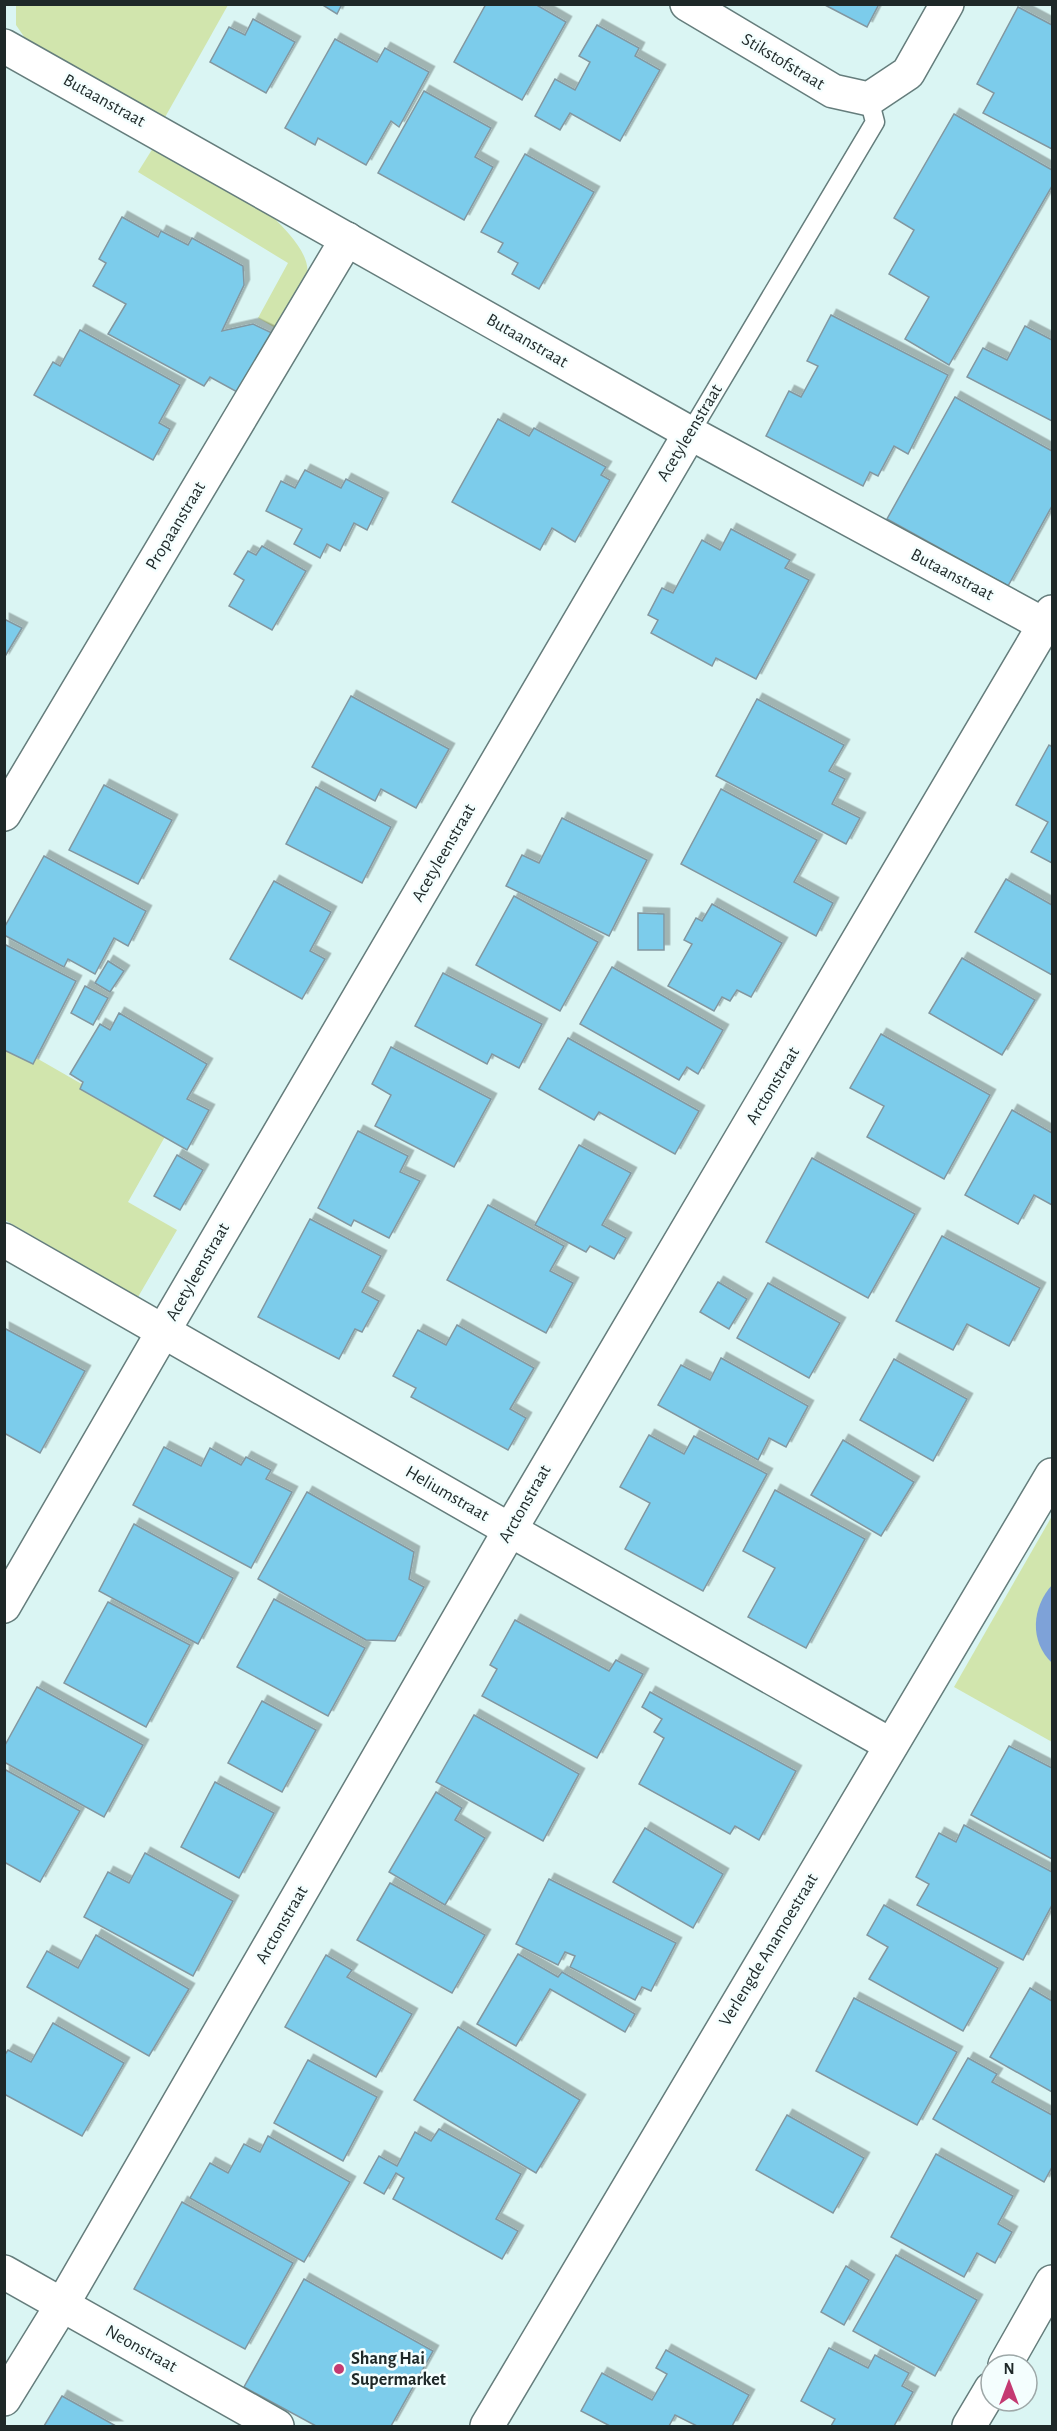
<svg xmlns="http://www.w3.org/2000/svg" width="1057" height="2431" font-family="'Alegreya Sans',sans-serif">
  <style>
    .green { fill: #d1e5ad }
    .water { fill: #7ea2d8 }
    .building { fill: #7ccceb; stroke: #8297a0; stroke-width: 1.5; filter: url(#shadow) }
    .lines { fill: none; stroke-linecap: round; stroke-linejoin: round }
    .lane-casing { stroke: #657d7c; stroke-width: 21 }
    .street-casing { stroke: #657d7c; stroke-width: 36 }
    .secondary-casing { stroke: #657d7c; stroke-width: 36 }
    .lane { stroke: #fff; stroke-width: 18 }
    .street { stroke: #fff; stroke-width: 33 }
    .secondary { stroke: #fff; stroke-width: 33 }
    .poi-dot { fill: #c43a72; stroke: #f4fefe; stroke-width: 2 }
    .labels { text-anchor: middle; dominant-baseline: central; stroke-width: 5; stroke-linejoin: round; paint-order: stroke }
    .street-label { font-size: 18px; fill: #1e2828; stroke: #f4fefe }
    .poi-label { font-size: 18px; font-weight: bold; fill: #1e2828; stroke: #f4fefe; text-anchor: start }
  </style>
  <defs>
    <filter id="shadow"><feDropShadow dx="5.5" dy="-5.5" stdDeviation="0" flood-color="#0004"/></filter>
  </defs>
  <rect width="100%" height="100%" fill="#daf5f3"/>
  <g class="green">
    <polygon points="16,5 228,5 164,119 27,41 16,25"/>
    <path d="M153 148 274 218C288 232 314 258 306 279 300 297 288 314 279 330L258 318 288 263 138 172Z"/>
    <polygon points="5,1040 167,1133 128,1202 177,1230 138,1297 5,1220"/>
    <polygon points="1052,1516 1052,1742 954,1687"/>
  </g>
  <path class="water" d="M1052 1585V1663C1029 1641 1032 1607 1052 1585Z"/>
  <g class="building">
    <polygon points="321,4 342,4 337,14"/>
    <polygon points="486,4 535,4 566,22 522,100 454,62"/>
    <polygon points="823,4 879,4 867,27"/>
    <polygon points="1018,7 1052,25 1052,149 983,113 994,93 977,84"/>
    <polygon points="253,19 295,42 266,93 210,62 229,27 245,35"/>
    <polygon points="597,25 639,48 635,56 660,70 620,141 570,113 560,130 535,116 555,79 575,90 590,62 579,56"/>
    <polygon points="335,39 377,62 385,48 429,72 399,127 391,121 366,165 318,138 315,145 285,128"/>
    <polygon points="424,91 491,128 475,157 493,167 464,220 378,173"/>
    <polygon points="954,114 1052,170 1052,186 949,365 905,339 929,297 889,274 914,230 894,218"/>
    <polygon points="525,154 594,192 539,289 512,274 518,263 498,252 503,243 481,232"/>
    <polygon points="122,217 158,237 161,231 188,245 192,238 243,266 244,285 222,331 253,324 272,333 239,393 210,377 204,386 108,334 126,304 93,286 106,263 99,259"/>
    <polygon points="831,315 948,375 908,454 894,446 878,476 870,472 863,486 766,436 789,391 801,397 818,366 807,361"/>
    <polygon points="1025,326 1052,340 1052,421 967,377 983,348 1007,360"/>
    <polygon points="80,330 180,385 159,423 170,429 153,460 34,395 53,362 60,366"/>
    <polygon points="955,397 1052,451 1052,506 1008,586 887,519"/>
    <polygon points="498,419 529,436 534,428 606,467 601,475 610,480 575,542 552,528 540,550 452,502"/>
    <polygon points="305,470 341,488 346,479 383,498 367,530 354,523 340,551 327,544 320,558 294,544 302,529 266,511 281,481 295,488"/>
    <polygon points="731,529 790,560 785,568 809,580 756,679 716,658 712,666 651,633 658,620 648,615 662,588 673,593 702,540 720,550"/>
    <polygon points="262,546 306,571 272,630 229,606 244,580 234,574 248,551 256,555"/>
    <polygon points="4,619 22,628 4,658"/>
    <polygon points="351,696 449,749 416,808 381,789 375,801 312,767"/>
    <polygon points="757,699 844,745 829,771 845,779 832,804 860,818 846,844 716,776"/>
    <polygon points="1049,745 1052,747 1052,863 1031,852 1048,822 1016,805"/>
    <polygon points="104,785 172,820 138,884 69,850"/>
    <polygon points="316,787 391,827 362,883 286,844"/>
    <polygon points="721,789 817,840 794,882 833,903 816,936 681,864"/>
    <polygon points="562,818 647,860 609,936 506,886 522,855 539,863"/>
    <polygon points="44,856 146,911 128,946 114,938 95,974 68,959 64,967 4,935 4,928"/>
    <polygon points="1006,879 1052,905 1052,975 975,932"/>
    <polygon points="274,881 331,912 310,951 325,959 302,999 230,959"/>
    <polygon points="514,896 598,942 560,1011 476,965"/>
    <polygon points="712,904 782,943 751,997 737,990 730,1001 722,997 714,1011 668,986 692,944 684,940 696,918 702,921"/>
    <polygon points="638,913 664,914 664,950 638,950"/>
    <polygon points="4,944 76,981 33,1064 4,1050"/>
    <polygon points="962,958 1035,1000 1002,1055 929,1013"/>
    <polygon points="108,961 124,971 110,992 95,983"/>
    <polygon points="612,967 723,1030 698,1074 687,1067 679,1080 580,1024"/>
    <polygon points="443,973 542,1024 519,1068 492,1054 487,1064 415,1026"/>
    <polygon points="85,986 108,998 93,1025 71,1013"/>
    <polygon points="119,1013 207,1064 187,1099 209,1110 187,1150 80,1089 83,1082 70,1074 100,1024 110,1030"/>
    <polygon points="881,1034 990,1095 944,1179 867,1137 884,1106 850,1088"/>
    <polygon points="568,1038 699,1111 675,1154 599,1112 594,1120 539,1089"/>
    <polygon points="391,1047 491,1099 454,1167 375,1126 391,1095 372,1084"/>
    <polygon points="1012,1110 1052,1133 1052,1205 1034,1195 1018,1224 965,1195"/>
    <polygon points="358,1131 408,1156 400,1172 420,1181 389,1238 354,1220 351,1226 318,1208"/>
    <polygon points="579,1145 631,1173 602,1225 626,1238 614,1259 590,1246 586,1252 535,1225"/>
    <polygon points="177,1155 203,1170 180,1210 154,1196"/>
    <polygon points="812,1158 915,1214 868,1298 766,1242"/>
    <polygon points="488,1205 564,1246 550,1271 573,1283 546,1333 447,1280"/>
    <polygon points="310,1219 381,1256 362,1292 379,1301 362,1332 355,1329 339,1359 258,1317"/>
    <polygon points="942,1236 1040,1288 1009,1346 967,1324 953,1350 896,1321"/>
    <polygon points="718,1282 747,1299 729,1329 700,1312"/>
    <polygon points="768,1283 840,1323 809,1378 737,1338"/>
    <polygon points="457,1325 534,1368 510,1409 526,1418 508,1450 411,1397 416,1388 393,1376 418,1330 446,1345"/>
    <polygon points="4,1328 85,1371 40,1453 4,1433"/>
    <polygon points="721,1358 808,1406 786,1447 769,1438 758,1460 658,1405 681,1365 710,1380"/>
    <polygon points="894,1359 967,1399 933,1461 860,1420"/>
    <polygon points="649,1435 684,1454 694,1436 767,1474 703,1591 625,1549 650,1503 620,1487"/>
    <polygon points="843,1440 914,1482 881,1536 811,1495"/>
    <polygon points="164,1447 201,1466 210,1448 241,1465 246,1457 271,1470 266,1479 292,1492 251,1568 133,1505"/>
    <polygon points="775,1490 865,1539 806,1648 748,1617 775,1568 743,1551"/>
    <polygon points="307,1492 414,1552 409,1579 424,1587 395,1641 366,1640 258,1579"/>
    <polygon points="134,1524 233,1578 198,1644 99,1591"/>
    <polygon points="274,1599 365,1648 328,1716 237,1667"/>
    <polygon points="108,1602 190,1645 146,1727 64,1683"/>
    <polygon points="515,1620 609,1671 616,1660 643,1674 597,1758 482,1696 497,1669 490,1665"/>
    <polygon points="37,1687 143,1745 104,1817 4,1762 4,1747"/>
    <polygon points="650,1692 796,1771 759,1840 735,1826 730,1834 639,1784 664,1738 654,1732 662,1719 642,1707"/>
    <polygon points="262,1701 316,1730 282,1792 228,1763"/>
    <polygon points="474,1715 579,1774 543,1841 436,1782"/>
    <polygon points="1009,1746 1052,1768 1052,1859 971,1815"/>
    <polygon points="4,1769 80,1811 40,1882 4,1862"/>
    <polygon points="215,1782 274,1813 239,1878 181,1847"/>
    <polygon points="436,1792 462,1808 455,1820 485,1838 445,1905 389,1872"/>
    <polygon points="964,1825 1052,1872 1052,1905 1023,1960 917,1905 929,1884 916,1877 939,1833 956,1842"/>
    <polygon points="645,1828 723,1874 693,1928 613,1882"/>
    <polygon points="145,1853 233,1901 193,1976 84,1917 108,1872 129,1883"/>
    <polygon points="549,1879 676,1943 651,1991 642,1987 635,2000 570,1967 575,1956 565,1952 558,1965 516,1944"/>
    <polygon points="390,1883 485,1935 452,1993 357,1940"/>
    <polygon points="884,1905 998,1968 963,2031 869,1979 888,1947 867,1935"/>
    <polygon points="96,1935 189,1989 149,2056 27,1987 47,1951 78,1968"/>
    <polygon points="518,1954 558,1977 562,1972 635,2014 625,2032 550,1989 516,2046 477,2024"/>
    <polygon points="326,1955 352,1970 347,1977 412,2014 376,2077 285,2027"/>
    <polygon points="1030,1988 1052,2001 1052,2092 990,2057"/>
    <polygon points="854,1998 957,2052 917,2125 816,2071"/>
    <polygon points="53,2023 124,2063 82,2136 4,2094 4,2056 8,2050 31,2062"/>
    <polygon points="458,2027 580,2100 536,2173 414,2100"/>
    <polygon points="968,2058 997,2074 992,2082 1052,2115 1052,2167 1044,2182 933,2119"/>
    <polygon points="308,2060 377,2097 343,2161 274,2123"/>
    <polygon points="787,2115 864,2158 833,2213 756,2170"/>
    <polygon points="439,2129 521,2174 496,2219 518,2231 502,2259 393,2199 404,2178 396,2173 384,2194 364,2183 379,2156 397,2166 415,2132 431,2141"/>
    <polygon points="268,2136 350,2182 304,2262 190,2198 210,2163 228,2173 244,2144 260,2152"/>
    <polygon points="936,2154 1013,2196 998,2224 1012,2232 995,2263 977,2253 964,2277 891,2237"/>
    <polygon points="182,2202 293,2263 245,2349 134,2289"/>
    <polygon points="896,2255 977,2300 935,2376 853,2331"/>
    <polygon points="846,2266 869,2280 844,2325 821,2312"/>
    <polygon points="304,2279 433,2351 391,2426 316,2426 244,2387"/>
    <polygon points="829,2348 868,2368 875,2355 909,2373 902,2386 913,2392 894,2426 831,2426 835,2419 801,2401"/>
    <polygon points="666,2350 749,2395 732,2426 697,2426 675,2415 669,2426 610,2426 581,2411 602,2373 652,2400 667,2374 656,2368"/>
    <polygon points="62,2396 116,2426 44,2426"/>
  </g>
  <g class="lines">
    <defs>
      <polyline id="lane" points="690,433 875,122 869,99"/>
      <g id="street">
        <polyline points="687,4 833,91 869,99 908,73 947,4"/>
        <polyline points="4,46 690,433 1052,629"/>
        <polyline points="4,814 347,239"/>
        <polyline points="4,1240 510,1530 891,1745"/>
        <polyline points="4,1606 164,1330 690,433"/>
        <polyline points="4,2272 277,2426"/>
        <polyline points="1005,2365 1052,2282"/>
        <polyline points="4,2399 62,2305 510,1530 1052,612"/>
        <polyline points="969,2426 991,2389"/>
      </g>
      <polyline id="secondary" points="487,2426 1052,1475"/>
    </defs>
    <use href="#lane" class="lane-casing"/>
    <use href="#street" class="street-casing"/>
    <use href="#secondary" class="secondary-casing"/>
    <use href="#lane" class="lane"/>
    <use href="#street" class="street"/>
    <use href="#secondary" class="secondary"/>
  </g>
  <circle class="poi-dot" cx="339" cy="2369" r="6"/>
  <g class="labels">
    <g class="street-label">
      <text transform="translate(783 62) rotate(31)">Stikstofstraat</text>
      <text transform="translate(104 101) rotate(29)">Butaanstraat</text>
      <text transform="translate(527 341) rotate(30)">Butaanstraat</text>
      <text transform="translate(690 433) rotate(-59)">Acetyleenstraat</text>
      <text transform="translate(176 526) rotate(-59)">Propaanstraat</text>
      <text transform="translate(952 575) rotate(28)">Butaanstraat</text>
      <text transform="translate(444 853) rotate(-60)">Acetyleenstraat</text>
      <text transform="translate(773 1086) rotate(-59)">Arctonstraat</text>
      <text transform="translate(198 1272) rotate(-60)">Acetyleenstraat</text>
      <text transform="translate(447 1494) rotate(30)">Heliumstraat</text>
      <text transform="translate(525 1504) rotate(-60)">Arctonstraat</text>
      <text transform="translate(282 1925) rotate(-60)">Arctonstraat</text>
      <text transform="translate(769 1950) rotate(-59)">Verlengde Anamoestraat</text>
      <text transform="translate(141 2349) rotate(29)">Neonstraat</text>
    </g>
    <g class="poi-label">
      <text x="351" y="2359">Shang Hai<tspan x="351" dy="21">Supermarket</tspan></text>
    </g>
  </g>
  <rect width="1057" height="2431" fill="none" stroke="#1e2828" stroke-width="12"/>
  <g transform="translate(1009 2383)"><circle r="28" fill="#f4fefe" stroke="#9ea8a8" stroke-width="1.5"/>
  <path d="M0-4.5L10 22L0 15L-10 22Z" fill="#c43a72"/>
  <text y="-9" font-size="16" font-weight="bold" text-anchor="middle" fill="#1e2828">N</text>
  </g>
</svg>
